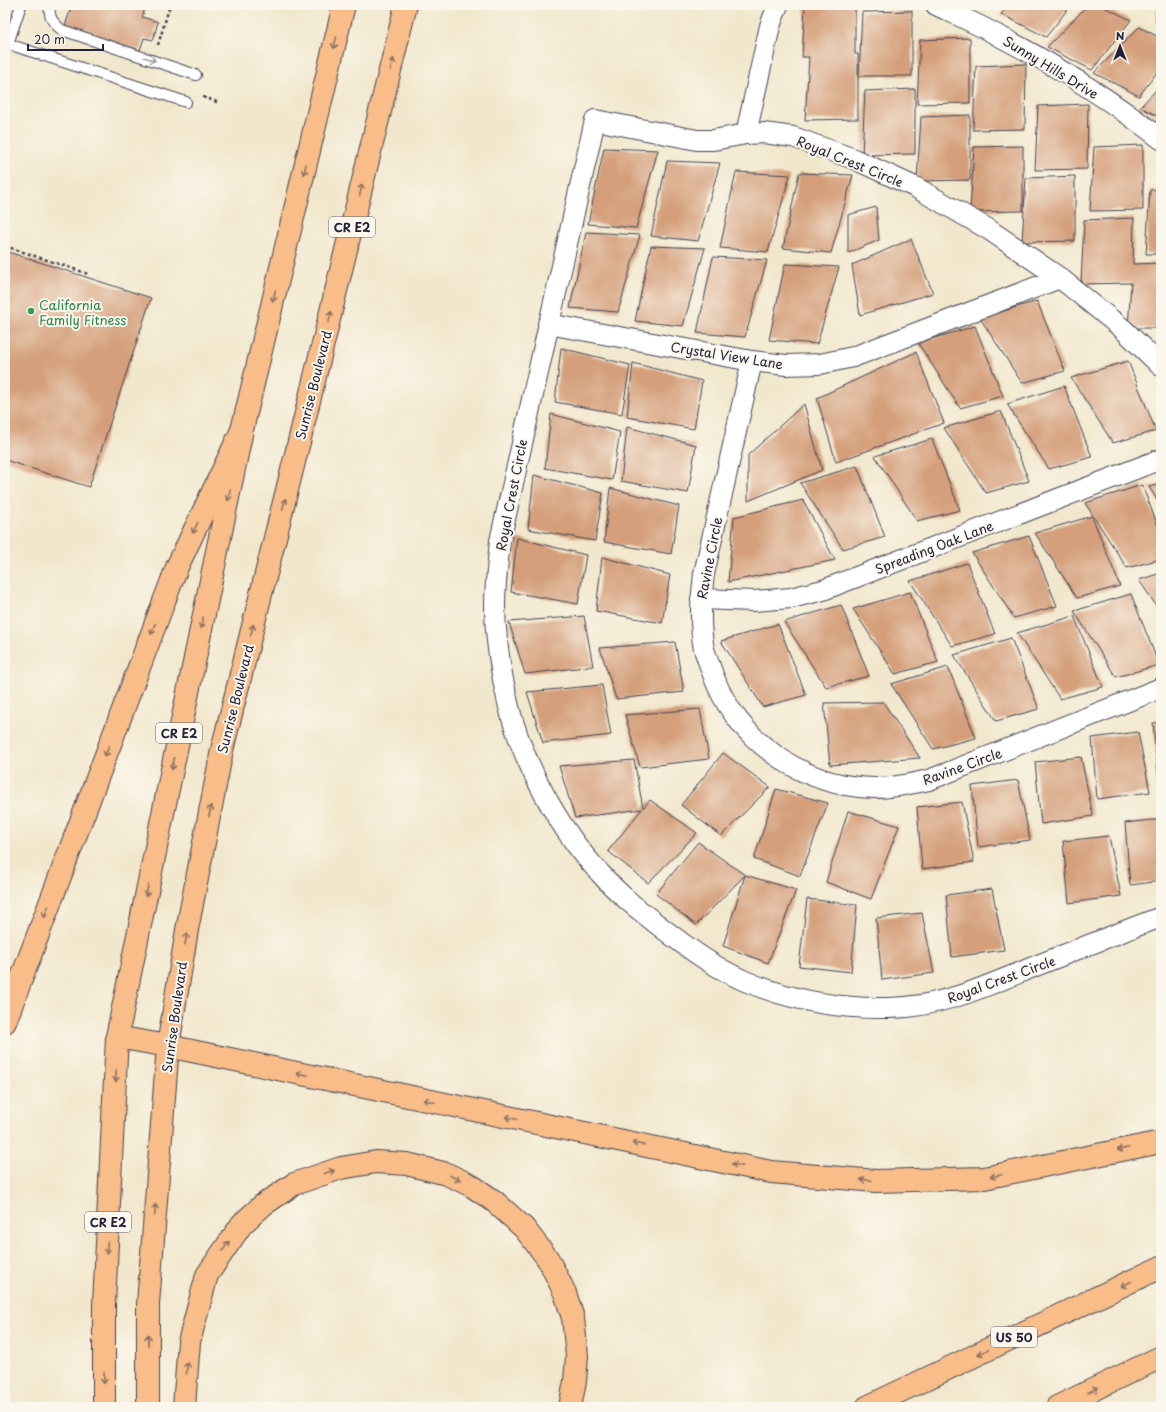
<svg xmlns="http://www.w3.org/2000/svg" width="1166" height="1412" font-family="'Playpen Sans',sans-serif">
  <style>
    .building { fill: #d49f7a }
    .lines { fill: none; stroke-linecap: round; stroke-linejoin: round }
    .service-casing { stroke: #414051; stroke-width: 12 }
    .minor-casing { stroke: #414051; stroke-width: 22 }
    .primary-casing { stroke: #414051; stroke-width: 24 }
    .motorway-casing { stroke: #414051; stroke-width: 24 }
    .path { stroke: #414051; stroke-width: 2.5; stroke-dasharray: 3 3; stroke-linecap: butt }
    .service { stroke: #fff; stroke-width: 10 }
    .minor { stroke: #fff; stroke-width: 20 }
    .primary { stroke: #f8bd88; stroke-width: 22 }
    .motorway { stroke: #f8bd88; stroke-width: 22 }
    .oneway { stroke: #8d7062 }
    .oneway2 { stroke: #9c9ca7 }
    .leisure-dot { fill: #2e9e5b; stroke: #fbf7ec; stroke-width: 1.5 }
    .labels { text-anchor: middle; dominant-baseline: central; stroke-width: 4; stroke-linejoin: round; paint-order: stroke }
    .shield { fill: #fbf7ec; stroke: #636270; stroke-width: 1 }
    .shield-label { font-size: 12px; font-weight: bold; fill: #22223b }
    .street-label { font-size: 13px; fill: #22223b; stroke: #fbf7ec }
    .leisure-label { font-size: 13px; fill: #27864d; stroke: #fbf7ec; text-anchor: start }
  </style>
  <rect width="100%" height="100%" fill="#fbf7ec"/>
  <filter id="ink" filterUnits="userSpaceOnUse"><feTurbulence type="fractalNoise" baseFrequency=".025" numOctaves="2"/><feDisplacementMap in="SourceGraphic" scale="8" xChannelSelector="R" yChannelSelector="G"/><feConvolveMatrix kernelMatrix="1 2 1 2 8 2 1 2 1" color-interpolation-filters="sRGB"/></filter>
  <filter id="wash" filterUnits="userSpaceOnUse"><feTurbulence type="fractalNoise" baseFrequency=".012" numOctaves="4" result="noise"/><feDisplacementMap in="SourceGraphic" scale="16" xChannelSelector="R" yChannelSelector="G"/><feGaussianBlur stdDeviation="0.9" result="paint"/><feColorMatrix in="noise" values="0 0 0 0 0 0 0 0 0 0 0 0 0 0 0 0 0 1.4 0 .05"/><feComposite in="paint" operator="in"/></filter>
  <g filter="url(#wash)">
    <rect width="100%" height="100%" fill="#f1e7cc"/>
    <g id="blocks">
      <g class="building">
        <polygon points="72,5 146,5 142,17 158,22 153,40 144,38 140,50 65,26"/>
        <polygon points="805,5 855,5 855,54 858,54 858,119 805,120 809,57 802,57"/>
        <polygon points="1010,5 1071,5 1046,37 1001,14"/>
        <polygon points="1088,5 1100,5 1131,20 1092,70 1047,47"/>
        <polygon points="1157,5 1161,5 1161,23 1156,23"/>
        <polygon points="912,11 912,76 859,76 862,12"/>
        <polygon points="1139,27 1161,38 1161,67 1139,96 1094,73"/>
        <polygon points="970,38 970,103 917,104 920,40"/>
        <polygon points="1026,64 1025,129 973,130 976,66"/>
        <polygon points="1161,85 1161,118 1140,107"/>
        <polygon points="915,89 915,154 862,155 865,91"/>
        <polygon points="1088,104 1087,169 1035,170 1038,106"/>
        <polygon points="970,115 970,180 917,181 921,117"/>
        <polygon points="1143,145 1143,210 1090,211 1094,147"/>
        <polygon points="1023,146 1023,211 970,212 974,147"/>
        <polygon points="604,148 658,150 636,228 588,224"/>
        <polygon points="667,161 720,163 698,241 651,236"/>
        <polygon points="736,172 790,175 768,252 720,248"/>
        <polygon points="799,173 853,175 831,253 783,248"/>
        <polygon points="1075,176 1075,241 1022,242 1026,178"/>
        <polygon points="1150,190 1161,190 1161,254 1146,254"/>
        <polygon points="876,207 879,240 848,253 848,215"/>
        <polygon points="1134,218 1133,264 1161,263 1161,328 1128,328 1131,283 1081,284 1084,220"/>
        <polygon points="586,232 640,235 618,312 570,308"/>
        <polygon points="911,239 933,293 860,315 852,265"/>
        <polygon points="651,246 705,248 683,326 635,321"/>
        <polygon points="5,251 151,298 89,487 5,460"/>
        <polygon points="713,257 767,260 745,337 697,333"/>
        <polygon points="785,264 839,267 817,344 769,340"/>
        <polygon points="1037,301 1065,371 1022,383 980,318"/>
        <polygon points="975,326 1003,396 960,408 918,343"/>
        <polygon points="561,348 630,365 622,414 555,402"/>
        <polygon points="916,352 944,423 836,462 817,398"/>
        <polygon points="1128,361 1156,431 1113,443 1071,378"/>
        <polygon points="633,363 702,381 694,429 627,417"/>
        <polygon points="1064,386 1092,457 1049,469 1007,404"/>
        <polygon points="804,404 822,470 748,501 748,455"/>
        <polygon points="1001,411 1029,481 986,493 944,428"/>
        <polygon points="551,414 620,432 612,480 545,468"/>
        <polygon points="627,427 696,445 688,493 621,481"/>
        <polygon points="932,439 960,510 917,521 875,456"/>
        <polygon points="857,466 885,537 843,549 800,483"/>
        <polygon points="534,475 603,493 595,541 528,529"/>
        <polygon points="1161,484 1161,506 1149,487"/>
        <polygon points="1142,485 1161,534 1161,559 1127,568 1085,503"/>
        <polygon points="610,488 679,506 671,554 604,542"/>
        <polygon points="803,500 835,560 728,582 734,517"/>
        <polygon points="1092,516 1120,586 1077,598 1035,533"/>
        <polygon points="1029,536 1057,606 1014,618 972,553"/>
        <polygon points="517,538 586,555 578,604 511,592"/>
        <polygon points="602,557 670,575 662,623 596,611"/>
        <polygon points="967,563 995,634 952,646 910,581"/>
        <polygon points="1161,573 1161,613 1139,580"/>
        <polygon points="910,592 938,662 895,674 853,609"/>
        <polygon points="1131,594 1159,665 1116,677 1074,611"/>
        <polygon points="841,605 869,676 826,687 784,622"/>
        <polygon points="584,616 593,666 525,674 509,622"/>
        <polygon points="1074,616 1103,687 1060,699 1017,633"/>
        <polygon points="778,624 806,695 763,707 721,641"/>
        <polygon points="1011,638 1039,709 996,721 954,655"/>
        <polygon points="675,642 684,692 616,699 600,648"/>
        <polygon points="948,667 976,738 933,749 891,684"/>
        <polygon points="602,685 611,735 543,743 527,692"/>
        <polygon points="883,702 920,758 830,765 824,703"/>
        <polygon points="700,709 709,759 640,767 625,715"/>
        <polygon points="1161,722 1161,785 1159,785 1153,723"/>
        <polygon points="1138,732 1150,792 1097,799 1092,738"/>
        <polygon points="723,753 770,787 721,836 681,805"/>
        <polygon points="1081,757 1093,816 1041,824 1035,762"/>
        <polygon points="634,760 643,808 650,800 697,833 648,883 608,851 642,809 575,818 559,766"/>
        <polygon points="1018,780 1030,840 978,847 972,786"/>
        <polygon points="776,789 828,803 800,876 754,859"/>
        <polygon points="962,802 974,862 922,869 917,807"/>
        <polygon points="848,811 899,826 871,899 826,882"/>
        <polygon points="1161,819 1161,881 1130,885 1125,823"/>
        <polygon points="1109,836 1121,896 1069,903 1063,841"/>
        <polygon points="698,842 745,875 696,925 656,894"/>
        <polygon points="745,875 796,890 768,963 723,946"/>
        <polygon points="992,889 1004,950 952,957 946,895"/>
        <polygon points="807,899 857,905 851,972 799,966"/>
        <polygon points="922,913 934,973 882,980 876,918"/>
      </g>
    </g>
  </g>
  <g filter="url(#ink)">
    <use href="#blocks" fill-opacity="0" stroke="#414051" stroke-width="1"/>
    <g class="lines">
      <defs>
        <g id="service">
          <path d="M50 5C48 17 53 23 62 30L196 75"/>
          <polyline points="5,43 186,102"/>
          <polyline points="8,44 21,5"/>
        </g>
        <g id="minor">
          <path d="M936 5C957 15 979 25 999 36 1055 65 1111 100 1161 139"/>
          <polyline points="746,134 770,26 778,5"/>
          <polyline points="548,324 752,361 786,365 820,364 853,357 1060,278"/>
          <path d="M752 361 704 574C701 599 699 624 704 649 706 656 709 663 711 669 734 739 802 787 875 788 893 788 911 784 929 780L1161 688"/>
          <path d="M1161 366 1123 329 1060 278 988 229 915 187 854 159 793 137 764 133 746 134 713 140H697L595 120 500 541C498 562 495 584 495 605 495 639 501 674 509 707 523 763 560 831 600 873 618 894 640 911 662 928 688 948 715 968 745 981 790 1000 839 1009 888 1008 939 1008 987 986 1033 967 1076 950 1118 933 1161 917"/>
          <polyline points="701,599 754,601 791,598 823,590 1161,459"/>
        </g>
        <g id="primary">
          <polyline points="104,1407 104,1305 117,1037 242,430 344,5"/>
          <polyline points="148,1407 148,1304 168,1046 187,930 222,750 297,450 406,5"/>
        </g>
        <g id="motorway">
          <polyline points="5,1022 177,567 242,430"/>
          <polyline points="117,1037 168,1046 771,1172 876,1181 984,1178 1161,1142"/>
          <polyline points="184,1407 189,1342 207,1275 242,1224 263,1205 294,1184 341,1168 376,1162 407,1164 447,1174 472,1186 494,1201 524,1228 548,1259 565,1293 573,1318 577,1356 575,1381 570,1407"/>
          <polyline points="867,1407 1161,1267"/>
          <polyline points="1057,1407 1161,1357"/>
        </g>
      </defs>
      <use href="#service" class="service-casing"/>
      <use href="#minor" class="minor-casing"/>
      <use href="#primary" class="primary-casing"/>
      <use href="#motorway" class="motorway-casing"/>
      <g class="path">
        <polyline points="158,45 170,5"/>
        <polyline points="203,97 217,102"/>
        <polyline points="5,246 86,273 85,277"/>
      </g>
      <use href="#service" class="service"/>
      <use href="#minor" class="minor"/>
      <use href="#primary" class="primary"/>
      <use href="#motorway" class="motorway"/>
    </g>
    <defs><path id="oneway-shaft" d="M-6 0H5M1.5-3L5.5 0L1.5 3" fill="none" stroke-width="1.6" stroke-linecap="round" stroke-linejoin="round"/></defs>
    <g class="oneway">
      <use href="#oneway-shaft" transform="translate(335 43) rotate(103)"/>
      <use href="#oneway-shaft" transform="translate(392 64) rotate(-76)"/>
      <use href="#oneway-shaft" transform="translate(305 169) rotate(103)"/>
      <use href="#oneway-shaft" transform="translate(361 190) rotate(-76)"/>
      <use href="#oneway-shaft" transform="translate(274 296) rotate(103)"/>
      <use href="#oneway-shaft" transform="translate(330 317) rotate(-76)"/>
      <use href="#oneway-shaft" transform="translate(229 495) rotate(102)"/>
      <use href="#oneway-shaft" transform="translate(284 504) rotate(-76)"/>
      <use href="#oneway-shaft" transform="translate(195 528) rotate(116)"/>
      <use href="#oneway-shaft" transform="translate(202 623) rotate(102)"/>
      <use href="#oneway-shaft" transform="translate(153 629) rotate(111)"/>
      <use href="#oneway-shaft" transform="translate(252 630) rotate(-76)"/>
      <use href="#oneway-shaft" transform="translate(107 751) rotate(111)"/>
      <use href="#oneway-shaft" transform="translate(173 764) rotate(101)"/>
      <use href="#oneway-shaft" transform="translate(210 811) rotate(-79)"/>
      <use href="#oneway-shaft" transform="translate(147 891) rotate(101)"/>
      <use href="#oneway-shaft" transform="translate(46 912) rotate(110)"/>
      <use href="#oneway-shaft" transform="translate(186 939) rotate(-80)"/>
      <use href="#oneway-shaft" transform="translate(302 1074) rotate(-168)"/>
      <use href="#oneway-shaft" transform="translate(116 1076) rotate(93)"/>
      <use href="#oneway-shaft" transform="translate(429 1101) rotate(-168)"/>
      <use href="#oneway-shaft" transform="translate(511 1118) rotate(-168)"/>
      <use href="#oneway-shaft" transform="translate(638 1144) rotate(-168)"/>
      <use href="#oneway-shaft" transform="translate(1123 1149) rotate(168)"/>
      <use href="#oneway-shaft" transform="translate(737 1165) rotate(-168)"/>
      <use href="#oneway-shaft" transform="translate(329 1172) rotate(-17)"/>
      <use href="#oneway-shaft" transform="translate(996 1176) rotate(168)"/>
      <use href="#oneway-shaft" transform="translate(455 1178) rotate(26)"/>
      <use href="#oneway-shaft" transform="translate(866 1180) rotate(-175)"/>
      <use href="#oneway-shaft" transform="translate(155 1210) rotate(-86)"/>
      <use href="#oneway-shaft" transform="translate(226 1246) rotate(-55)"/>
      <use href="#oneway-shaft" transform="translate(107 1248) rotate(93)"/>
      <use href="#oneway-shaft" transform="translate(1126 1284) rotate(154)"/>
      <use href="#oneway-shaft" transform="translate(148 1340) rotate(-90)"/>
      <use href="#oneway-shaft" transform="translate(983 1352) rotate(154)"/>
      <use href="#oneway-shaft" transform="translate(187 1368) rotate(-86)"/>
      <use href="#oneway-shaft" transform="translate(104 1378) rotate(90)"/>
      <use href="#oneway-shaft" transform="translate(1093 1390) rotate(-26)"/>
    </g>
    <use class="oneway2" href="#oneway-shaft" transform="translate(150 59) rotate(18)"/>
  </g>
  <circle class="leisure-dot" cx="31" cy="311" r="4"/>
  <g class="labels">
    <g class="shield">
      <rect x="329" y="217" width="46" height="20" rx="3"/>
      <rect x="156" y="723" width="46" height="20" rx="3"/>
      <rect x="85" y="1212" width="46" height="20" rx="3"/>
      <rect x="991" y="1327" width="46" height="20" rx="3"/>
    </g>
    <g class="shield-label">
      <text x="352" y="227">CR E2</text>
      <text x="179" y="733">CR E2</text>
      <text x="108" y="1222">CR E2</text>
      <text x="1014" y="1337">US 50</text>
    </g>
    <g class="street-label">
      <text transform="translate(1051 67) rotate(31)">Sunny Hills Drive</text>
      <text transform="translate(850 161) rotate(22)">Royal Crest Circle</text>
      <text transform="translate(727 355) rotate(9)">Crystal View Lane</text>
      <text transform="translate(313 385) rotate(-76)">Sunrise Boulevard</text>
      <text transform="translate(511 495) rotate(-79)">Royal Crest Circle</text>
      <text transform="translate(934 547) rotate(-21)">Spreading Oak Lane</text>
      <text transform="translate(709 558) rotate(-79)">Ravine Circle</text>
      <text transform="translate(235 699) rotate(-76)">Sunrise Boulevard</text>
      <text transform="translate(962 766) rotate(-20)">Ravine Circle</text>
      <text transform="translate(1001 979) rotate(-20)">Royal Crest Circle</text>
      <text transform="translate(174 1017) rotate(-82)">Sunrise Boulevard</text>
    </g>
    <g class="leisure-label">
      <text x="39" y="304">California<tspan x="39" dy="15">Family Fitness</tspan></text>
    </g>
  </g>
  <rect width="1166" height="1412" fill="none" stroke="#fbf7ec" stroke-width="20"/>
  <g transform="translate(1120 46)" stroke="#fbf7ec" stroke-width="3" paint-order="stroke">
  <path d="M0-3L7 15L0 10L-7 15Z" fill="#22223b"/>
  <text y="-6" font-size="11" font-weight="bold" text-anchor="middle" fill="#22223b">N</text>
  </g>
  <path d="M28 44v6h75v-6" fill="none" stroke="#22223b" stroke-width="2"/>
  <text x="34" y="44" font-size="12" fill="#22223b" stroke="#fbf7ec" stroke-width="3" paint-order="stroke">20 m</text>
</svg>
